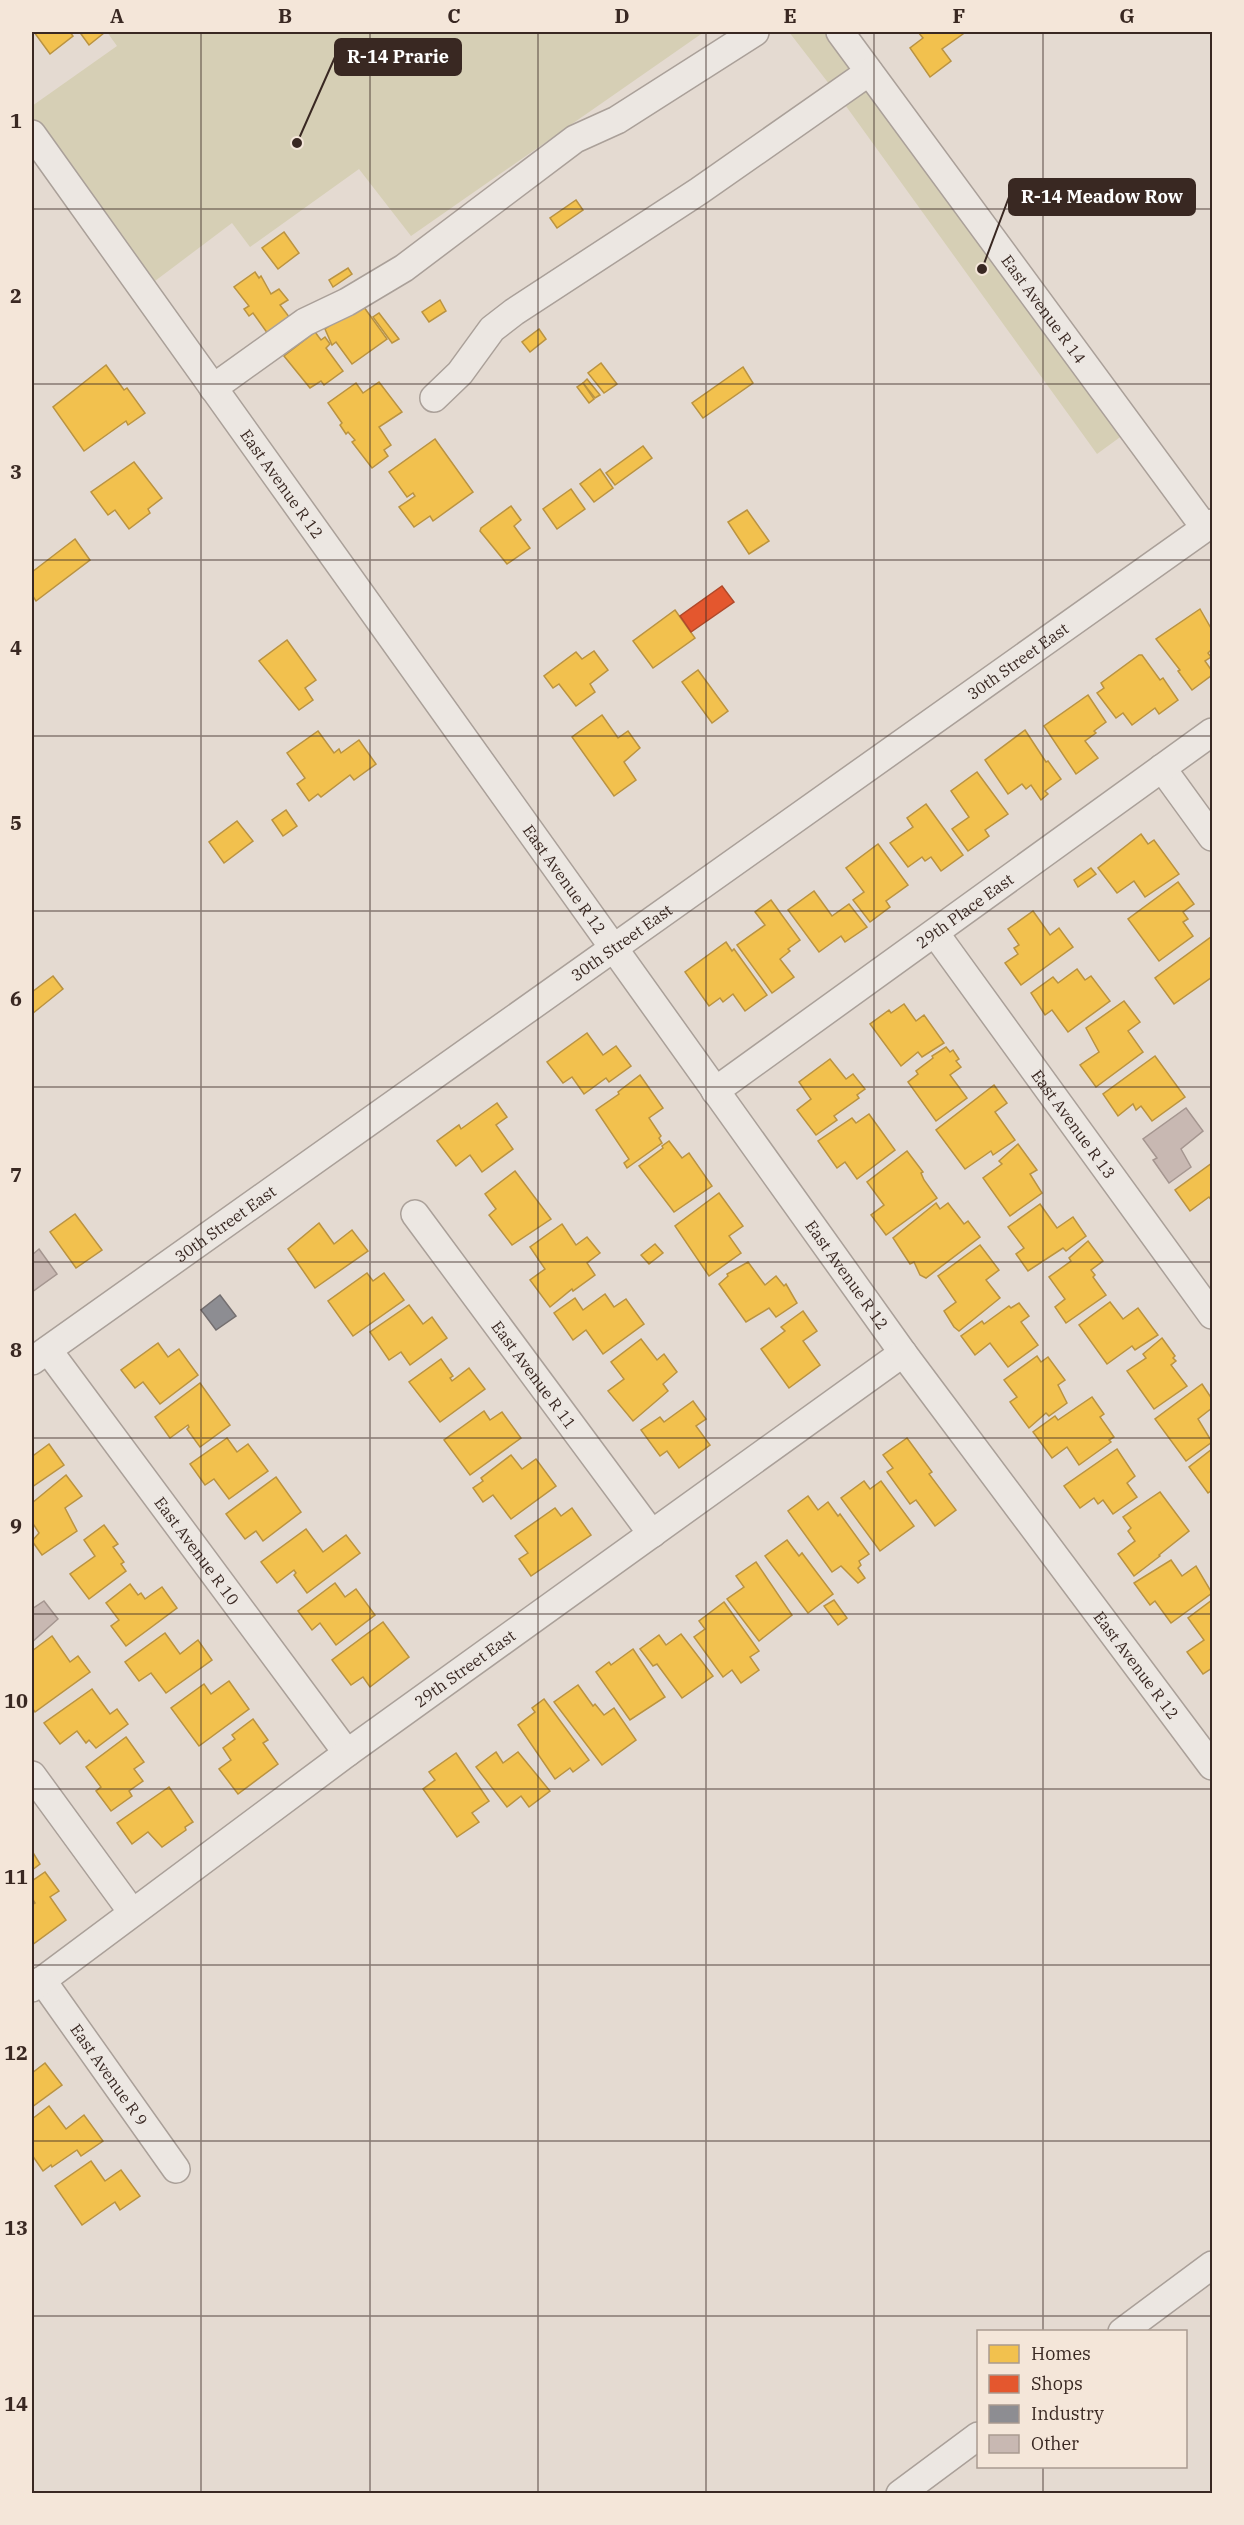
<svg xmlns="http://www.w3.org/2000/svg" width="1244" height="2525" font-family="'IBM Plex Serif',serif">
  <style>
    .green { fill: #d6cfb5 }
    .homes { fill: #f2c14e; stroke: #ba9341; stroke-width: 1.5 }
    .shops { fill: #e4572e; stroke: #b1492a; stroke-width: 1.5 }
    .industry { fill: #8d8d92; stroke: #746f70; stroke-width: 1.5 }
    .building { fill: #c8b8b2; stroke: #a59690; stroke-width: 1.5 }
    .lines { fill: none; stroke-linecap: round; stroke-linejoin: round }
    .minor-casing { stroke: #aaa099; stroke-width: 30 }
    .minor { stroke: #ece7e2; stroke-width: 27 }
    .grid { fill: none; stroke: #392822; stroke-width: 1.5; stroke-opacity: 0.55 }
    .labels { text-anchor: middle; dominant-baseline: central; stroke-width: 6; stroke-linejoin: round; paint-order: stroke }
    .street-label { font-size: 16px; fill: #392822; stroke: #f4e6d9 }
    .leader { fill: none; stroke: #392822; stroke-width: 2 }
    .callout-dot { fill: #392822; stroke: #f4e6d9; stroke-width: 2 }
    .callout { fill: #392822; stroke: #392822; stroke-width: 2 }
    .callout-label { font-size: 18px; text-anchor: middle; font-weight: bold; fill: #fff }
    .neatline { fill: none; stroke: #392822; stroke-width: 2 }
    .grid-label { font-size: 20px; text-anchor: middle; font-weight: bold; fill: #392822 }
  </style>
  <rect width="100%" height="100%" fill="#e4dad1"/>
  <g class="green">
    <polygon points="107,32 704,32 411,236 359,169 250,247 232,223 151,284 32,118 32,106 117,46"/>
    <polygon points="789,32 825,32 1123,435 1097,454 843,102"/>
  </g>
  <g class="homes">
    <polygon points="34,32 70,32 73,36 50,54"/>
    <polygon points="85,32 103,32 104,33 89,45 81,34"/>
    <polygon points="918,32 961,32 963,34 942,49 951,61 930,77 910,48 923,38"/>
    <polygon points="576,200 583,210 557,228 550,218"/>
    <polygon points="284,232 299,253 278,269 262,248"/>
    <polygon points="348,268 352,274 333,287 329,280"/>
    <polygon points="255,272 259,278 261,276 271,294 279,289 288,300 280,305 290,318 268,334 253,313 249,316 244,309 249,306 234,287"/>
    <polygon points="440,300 446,311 429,322 422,312"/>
    <polygon points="361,303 387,339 352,364 336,342 332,345 325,329"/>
    <polygon points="379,313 399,339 392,343 373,317"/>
    <polygon points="539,329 546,339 530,352 522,342"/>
    <polygon points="315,332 321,340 325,337 330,344 326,348 343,371 324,385 321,381 310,388 284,356"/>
    <polygon points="601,363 617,384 604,393 588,373"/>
    <polygon points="106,365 124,390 127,388 145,413 128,425 126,421 84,451 53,407"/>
    <polygon points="743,367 753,383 703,418 692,403"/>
    <polygon points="587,379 600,395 595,398 583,383"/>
    <polygon points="379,382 402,412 379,427 391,445 384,450 388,456 372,468 352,442 355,440 348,432 346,434 340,425 342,423 328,403 356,383 363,393"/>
    <polygon points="583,383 594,399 589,403 577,387"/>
    <polygon points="435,439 473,492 433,521 430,516 414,527 399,507 415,496 413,493 407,497 389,472"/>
    <polygon points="643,446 652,458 615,485 606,473"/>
    <polygon points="134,462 162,498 148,509 150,513 129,529 115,510 108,515 91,492"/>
    <polygon points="600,469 613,488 594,502 580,484"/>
    <polygon points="571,489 585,509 557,529 543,509"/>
    <polygon points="511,506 521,520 514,526 530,548 507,564 480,531 481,528"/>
    <polygon points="747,510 769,541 749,554 728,522"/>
    <polygon points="75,539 90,560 36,601 32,595 32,572"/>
    <polygon points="1200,609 1212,630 1212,649 1208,653 1211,657 1205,661 1212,671 1212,675 1192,690 1178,671 1180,670 1156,639"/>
    <polygon points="675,610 695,638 653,668 633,641"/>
    <polygon points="287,640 316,680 305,688 313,700 299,710 259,661"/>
    <polygon points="594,651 608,670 590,684 595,692 576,706 559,684 553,688 544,676 576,652 582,659"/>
    <polygon points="1139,655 1142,655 1160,680 1163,678 1178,700 1159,714 1155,708 1132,725 1123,713 1116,718 1097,693 1104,688 1101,683"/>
    <polygon points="698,670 728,711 712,723 682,682"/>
    <polygon points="1088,695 1106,722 1094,731 1096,733 1085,741 1098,758 1076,774 1044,726"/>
    <polygon points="602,715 618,738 628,731 640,748 624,762 636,780 614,796 572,737"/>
    <polygon points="1025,730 1046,762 1048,761 1061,779 1045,791 1048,794 1041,800 1031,785 1026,789 1022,784 1008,794 985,760"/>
    <polygon points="318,731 334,753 339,749 341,753 359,740 376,764 354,780 350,775 321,797 318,794 309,801 297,784 305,778 287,753"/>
    <polygon points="977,772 1008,814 985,830 989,836 968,851 952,829 969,817 951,791"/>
    <polygon points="926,804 963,855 941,871 931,857 925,861 922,857 908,867 890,843 913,827 907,818"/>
    <polygon points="286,810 297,826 283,836 272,820"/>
    <polygon points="237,821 253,841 224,863 209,842"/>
    <polygon points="1141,834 1148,844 1154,840 1179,874 1145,897 1134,881 1117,893 1098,868"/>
    <polygon points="878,844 908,885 886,901 890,907 870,922 853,900 864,892 846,868"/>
    <polygon points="1091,868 1096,874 1078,887 1074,880"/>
    <polygon points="1178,882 1194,904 1183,912 1188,919 1183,922 1193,936 1159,961 1128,919"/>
    <polygon points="814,891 832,916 849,904 867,927 845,942 841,936 819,952 788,910"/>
    <polygon points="771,900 800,940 788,949 790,951 780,959 794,977 772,993 737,945 765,925 755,912"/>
    <polygon points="1033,911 1050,935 1059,928 1073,947 1021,985 1005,963 1018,954 1014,948 1019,945 1008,929"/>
    <polygon points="1211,937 1212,977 1174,1004 1155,978"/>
    <polygon points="726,942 732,951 734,949 767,995 745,1011 733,994 723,1002 720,998 709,1006 685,972"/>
    <polygon points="1077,969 1085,980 1091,976 1110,1001 1068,1032 1052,1010 1045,1015 1031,993 1053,977 1058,983"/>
    <polygon points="53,976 63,989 32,1014 32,992"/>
    <polygon points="1124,1001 1140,1022 1128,1031 1143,1052 1096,1087 1080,1065 1099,1052 1086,1028"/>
    <polygon points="904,1004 916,1021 924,1015 944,1043 922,1057 918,1052 901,1066 870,1024 889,1010 891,1013"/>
    <polygon points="587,1033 603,1055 616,1046 631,1066 609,1082 606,1078 584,1094 572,1077 563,1083 547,1062"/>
    <polygon points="946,1047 950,1052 953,1050 959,1059 956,1061 961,1067 950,1075 967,1098 936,1121 908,1082 918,1074 916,1071 933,1058 932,1056"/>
    <polygon points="1155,1056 1185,1097 1152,1121 1141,1106 1136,1110 1133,1104 1118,1116 1103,1094"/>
    <polygon points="830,1059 846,1079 853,1074 865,1089 857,1095 859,1098 834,1116 837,1120 816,1135 797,1110 811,1099 799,1082"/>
    <polygon points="640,1075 663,1108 649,1118 661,1136 659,1138 662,1143 627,1168 624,1163 629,1159 596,1110 619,1094 618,1092"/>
    <polygon points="994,1085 1007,1103 995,1112 1015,1140 993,1155 991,1151 965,1169 936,1130"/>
    <polygon points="497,1103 507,1117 496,1125 513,1149 482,1172 470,1155 456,1166 437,1141 459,1125 461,1129"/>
    <polygon points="869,1114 895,1150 857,1179 845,1162 837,1168 818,1141 852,1118 856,1123"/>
    <polygon points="669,1141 682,1158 689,1153 712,1186 674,1212 639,1166 663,1148 662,1146"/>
    <polygon points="1018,1144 1037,1170 1030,1174 1042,1193 1010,1216 983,1178 1002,1164 999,1161"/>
    <polygon points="907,1151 923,1172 921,1173 924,1180 937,1198 886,1235 871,1215 884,1205 867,1182"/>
    <polygon points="1212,1163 1212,1201 1209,1197 1190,1211 1175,1190"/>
    <polygon points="515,1171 551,1219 512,1245 489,1215 496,1209 485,1194"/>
    <polygon points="719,1193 743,1226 729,1236 741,1253 709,1276 675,1226"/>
    <polygon points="936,1203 940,1209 948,1203 964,1224 968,1221 980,1237 926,1278 920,1275 914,1262 910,1264 893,1238"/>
    <polygon points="1040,1204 1057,1228 1073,1217 1086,1236 1066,1251 1063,1248 1028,1271 1016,1254 1024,1248 1008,1227"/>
    <polygon points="75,1214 102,1250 76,1268 50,1232"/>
    <polygon points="319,1223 334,1244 352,1230 368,1251 315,1288 288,1249"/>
    <polygon points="562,1224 576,1245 587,1237 600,1253 587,1263 595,1275 573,1291 572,1289 550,1307 530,1280 545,1269 530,1247"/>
    <polygon points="1088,1241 1103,1261 1091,1270 1095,1275 1093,1277 1106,1295 1066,1323 1055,1307 1065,1299 1049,1277 1071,1261 1069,1258"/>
    <polygon points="655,1244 663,1253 649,1264 641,1255"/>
    <polygon points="980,1245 999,1270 986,1280 1000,1298 959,1331 954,1327 944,1311 956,1302 938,1276"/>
    <polygon points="748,1262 765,1285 776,1276 784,1286 786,1284 797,1303 776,1317 769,1308 746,1322 719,1284 728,1276 727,1274"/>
    <polygon points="367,1273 373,1281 384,1273 404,1300 353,1336 328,1301"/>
    <polygon points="605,1294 614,1307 626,1299 644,1324 603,1354 586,1330 573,1340 554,1313 575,1298 583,1310"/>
    <polygon points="1110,1302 1123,1319 1138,1308 1158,1335 1135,1350 1132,1346 1107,1364 1079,1325"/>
    <polygon points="1019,1303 1029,1316 1021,1322 1038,1345 1008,1367 990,1343 975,1355 961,1336 982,1321 984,1324 1009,1306 1011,1308"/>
    <polygon points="409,1305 423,1324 432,1317 447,1338 410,1365 401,1352 389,1360 370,1332"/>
    <polygon points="803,1311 817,1331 803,1341 820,1365 789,1388 761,1349 785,1331 781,1327"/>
    <polygon points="1162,1338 1175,1356 1173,1358 1176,1361 1171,1365 1187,1386 1154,1409 1127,1371 1146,1358 1143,1354"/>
    <polygon points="641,1339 657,1360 664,1354 677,1372 663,1384 668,1391 633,1421 608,1391 624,1379 611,1362"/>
    <polygon points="158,1343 168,1357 179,1349 198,1375 160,1404 143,1382 135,1388 121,1370"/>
    <polygon points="1037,1356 1041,1362 1048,1357 1065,1380 1058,1385 1067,1403 1049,1416 1046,1413 1029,1428 1010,1402 1017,1397 1004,1380"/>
    <polygon points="441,1359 453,1376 450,1378 452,1381 469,1368 485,1389 440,1422 409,1382"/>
    <polygon points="200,1383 230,1425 200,1447 187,1429 189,1427 188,1425 170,1438 155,1417"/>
    <polygon points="1202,1384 1212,1399 1212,1408 1198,1419 1212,1442 1186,1461 1155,1419"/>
    <polygon points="1092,1397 1104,1414 1100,1417 1114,1437 1109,1440 1111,1442 1079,1465 1067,1447 1052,1458 1033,1432 1055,1416 1058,1420"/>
    <polygon points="693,1401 706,1419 696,1426 710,1445 679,1468 667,1451 660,1456 641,1430 660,1417 664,1422"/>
    <polygon points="484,1411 490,1420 502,1412 521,1438 470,1475 444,1440"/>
    <polygon points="227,1438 237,1452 248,1444 268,1471 229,1499 214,1479 205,1485 190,1464"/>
    <polygon points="907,1438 932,1472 929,1474 956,1510 935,1526 916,1500 910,1504 887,1472 893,1468 883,1455"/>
    <polygon points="49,1444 64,1465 32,1487 32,1452 34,1455"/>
    <polygon points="1117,1449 1135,1476 1127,1483 1137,1497 1113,1514 1103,1500 1098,1504 1094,1498 1080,1508 1064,1486"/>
    <polygon points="1212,1449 1212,1490 1208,1493 1189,1467"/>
    <polygon points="511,1455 522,1469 536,1459 556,1486 511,1519 493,1495 483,1502 473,1488 483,1481 481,1478"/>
    <polygon points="66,1475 82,1496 65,1508 77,1531 42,1555 32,1541 39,1533 32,1522 32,1503"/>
    <polygon points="276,1477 301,1512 263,1541 256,1531 245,1539 226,1514"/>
    <polygon points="864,1481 870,1489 881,1481 914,1526 880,1551 841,1498"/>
    <polygon points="1160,1492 1189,1531 1159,1555 1160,1556 1134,1576 1118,1554 1135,1541 1128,1531 1131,1528 1123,1517"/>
    <polygon points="808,1496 818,1510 828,1502 838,1516 840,1514 869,1554 859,1561 861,1565 858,1568 865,1578 858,1583 841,1566 832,1572 788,1511"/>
    <polygon points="555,1508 561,1516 572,1508 591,1535 531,1576 519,1559 528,1553 515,1536"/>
    <polygon points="104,1525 118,1544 113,1547 124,1562 121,1564 126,1571 89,1599 70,1574 95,1556 84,1540"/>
    <polygon points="306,1529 323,1552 346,1535 360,1553 307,1593 294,1575 296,1573 294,1570 277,1583 261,1562"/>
    <polygon points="787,1540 799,1556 802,1553 833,1594 808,1613 765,1556"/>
    <polygon points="1171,1560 1182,1576 1196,1566 1212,1593 1171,1623 1155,1601 1150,1605 1134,1583"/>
    <polygon points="756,1562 792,1615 759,1641 727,1599 744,1587 736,1576"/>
    <polygon points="335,1583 345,1597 356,1589 375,1615 336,1645 320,1623 312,1630 298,1611"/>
    <polygon points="130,1584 138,1595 141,1593 145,1599 162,1587 177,1608 126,1646 111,1626 119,1620 106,1603"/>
    <polygon points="834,1600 847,1618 838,1625 824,1606"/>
    <polygon points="1212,1600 1212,1668 1203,1674 1187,1652 1204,1640 1188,1618"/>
    <polygon points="724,1602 759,1651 750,1657 759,1670 741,1683 732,1670 723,1677 694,1637 705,1629 699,1621"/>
    <polygon points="383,1622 409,1657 370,1687 363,1677 351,1685 332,1660"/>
    <polygon points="165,1633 180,1654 198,1640 212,1660 166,1693 151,1673 139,1681 125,1662"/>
    <polygon points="681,1634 713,1676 682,1698 657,1664 653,1666 640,1649 659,1635 666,1645"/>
    <polygon points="52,1636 70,1662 78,1656 90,1672 35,1712 32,1708 32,1651"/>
    <polygon points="633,1649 665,1697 630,1720 596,1672 609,1662 611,1665"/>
    <polygon points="229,1681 249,1709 199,1746 171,1708 204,1684 211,1694"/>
    <polygon points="578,1685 593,1706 595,1704 604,1715 614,1708 636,1740 602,1765 554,1702"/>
    <polygon points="92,1689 110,1714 117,1709 128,1724 96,1748 89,1740 86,1743 77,1731 60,1744 44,1723"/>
    <polygon points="544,1699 589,1760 573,1772 570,1768 555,1779 518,1725 535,1712 532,1708"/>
    <polygon points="253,1719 268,1740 263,1743 278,1764 238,1794 219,1769 231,1760 223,1748 235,1739 232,1735"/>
    <polygon points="126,1737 144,1762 134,1769 143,1781 129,1791 132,1796 111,1811 96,1791 101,1787 86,1767"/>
    <polygon points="496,1752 503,1763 518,1752 550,1791 529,1807 521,1796 507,1807 476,1767"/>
    <polygon points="456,1753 489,1801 472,1813 479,1822 457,1837 423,1789 435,1780 429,1772"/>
    <polygon points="169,1787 193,1822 185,1827 186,1830 162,1847 148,1832 132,1844 117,1823"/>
    <polygon points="32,1851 40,1864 32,1870"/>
    <polygon points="45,1872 59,1891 50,1897 66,1920 32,1945 32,1905 35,1903 32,1898 32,1881"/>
    <polygon points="45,2063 62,2085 32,2107 32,2073"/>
    <polygon points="49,2106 66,2129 84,2115 103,2141 81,2156 77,2150 52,2167 51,2165 43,2171 32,2155 32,2119"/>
    <polygon points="91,2161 105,2181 121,2170 140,2196 120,2210 115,2202 82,2225 55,2186"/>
  </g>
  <polygon class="shops" points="722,586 734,602 691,632 680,616"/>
  <polygon class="industry" points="220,1295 236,1316 216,1330 201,1310"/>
  <g class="building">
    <polygon points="1186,1108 1203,1131 1181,1149 1191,1167 1169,1183 1153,1160 1157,1158 1143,1139"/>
    <polygon points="39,1249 57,1274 32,1292 32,1255"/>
    <polygon points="44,1601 58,1619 32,1642 32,1609"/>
  </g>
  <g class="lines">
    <defs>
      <g id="minor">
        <path id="s1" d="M840 32 1205 528"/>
        <path id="s2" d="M32 134 903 1353 1212 1766"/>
        <polyline points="213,388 305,322 347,302 404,268 575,139 617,120 755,32"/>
        <polyline points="434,398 460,373 492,329 514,312 699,191 869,72"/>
        <polyline points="1162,768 1212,837"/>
        <path id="s3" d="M935 933 1212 1315"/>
        <path id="s4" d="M715 1091 1212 732"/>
        <path id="s5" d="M415 1214 652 1534"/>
        <path id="s6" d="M48 1350 347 1753"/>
        <path id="s7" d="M32 1361 1212 523"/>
        <polyline points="32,1775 132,1912"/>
        <path id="s8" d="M42 1980 176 2169"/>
        <path id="s9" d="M32 1988 347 1753 903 1353"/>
        <polyline points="1122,2332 1212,2265"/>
        <polyline points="900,2494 978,2436"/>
      </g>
    </defs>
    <use href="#minor" class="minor-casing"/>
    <use href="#minor" class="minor"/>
  </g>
  <path class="grid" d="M201 32V2494M370 32V2494M538 32V2494M706 32V2494M874 32V2494M1043 32V2332M32 209H1212M32 384H1212M32 560H1212M32 736H1212M32 911H1212M32 1087H1212M32 1262H1212M32 1438H1212M32 1614H1212M32 1789H1212M32 1965H1212M32 2141H1212M32 2316H1212M1043 2466V2494"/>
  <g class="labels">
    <g class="street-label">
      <text stroke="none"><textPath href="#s1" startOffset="344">East Avenue R 14</textPath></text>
      <text stroke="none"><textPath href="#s2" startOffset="430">East Avenue R 12</textPath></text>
      <text stroke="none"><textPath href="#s7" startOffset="1209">30th Street East</textPath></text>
      <text stroke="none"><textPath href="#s2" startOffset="916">East Avenue R 12</textPath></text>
      <text stroke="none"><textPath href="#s4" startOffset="308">29th Place East</textPath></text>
      <text stroke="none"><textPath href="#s7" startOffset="723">30th Street East</textPath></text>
      <text stroke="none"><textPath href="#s3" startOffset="236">East Avenue R 13</textPath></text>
      <text stroke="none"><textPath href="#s7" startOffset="237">30th Street East</textPath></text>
      <text stroke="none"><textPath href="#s2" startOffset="1402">East Avenue R 12</textPath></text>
      <text stroke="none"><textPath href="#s5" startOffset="200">East Avenue R 11</textPath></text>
      <text stroke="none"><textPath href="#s6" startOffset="250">East Avenue R 10</textPath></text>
      <text stroke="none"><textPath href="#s2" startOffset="1888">East Avenue R 12</textPath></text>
      <text stroke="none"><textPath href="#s9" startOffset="538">29th Street East</textPath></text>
      <text stroke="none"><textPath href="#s8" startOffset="116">East Avenue R 9</textPath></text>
    </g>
  </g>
  <path class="leader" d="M297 143L335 57M982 269L1009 197"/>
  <g class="callout-dot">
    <circle cx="297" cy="143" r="6"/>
    <circle cx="982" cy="269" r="6"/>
  </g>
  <g class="callout">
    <rect x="335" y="39" width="126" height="36" rx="6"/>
    <rect x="1009" y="179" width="186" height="36" rx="6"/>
  </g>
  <g class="callout-label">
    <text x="398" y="63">R-14 Prarie</text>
    <text x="1102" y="203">R-14 Meadow Row</text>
  </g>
  <rect width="1244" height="2525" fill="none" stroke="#f4e6d9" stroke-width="66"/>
  <rect x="977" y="2330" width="210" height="138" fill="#f4e6d9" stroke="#a99a90" stroke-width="1.5"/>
  <rect x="989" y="2345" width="30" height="18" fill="#f2c14e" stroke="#a99a90" stroke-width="1.5"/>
  <text x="1031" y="2360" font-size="18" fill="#392822">Homes</text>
  <rect x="989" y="2375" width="30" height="18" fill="#e4572e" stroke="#a99a90" stroke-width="1.5"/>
  <text x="1031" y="2390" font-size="18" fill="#392822">Shops</text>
  <rect x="989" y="2405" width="30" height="18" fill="#8d8d92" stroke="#a99a90" stroke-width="1.5"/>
  <text x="1031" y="2420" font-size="18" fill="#392822">Industry</text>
  <rect x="989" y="2435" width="30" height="18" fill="#c8b8b2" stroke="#a99a90" stroke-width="1.5"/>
  <text x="1031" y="2450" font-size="18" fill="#392822">Other</text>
  <rect x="33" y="33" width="1178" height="2459" class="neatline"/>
  <g class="grid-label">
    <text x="117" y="23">A</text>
    <text x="285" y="23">B</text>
    <text x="454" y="23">C</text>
    <text x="622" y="23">D</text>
    <text x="790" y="23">E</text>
    <text x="959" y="23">F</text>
    <text x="1127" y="23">G</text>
    <text x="16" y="128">1</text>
    <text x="16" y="303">2</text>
    <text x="16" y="479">3</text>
    <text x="16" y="655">4</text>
    <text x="16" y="830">5</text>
    <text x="16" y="1006">6</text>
    <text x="16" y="1182">7</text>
    <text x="16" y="1357">8</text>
    <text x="16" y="1533">9</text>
    <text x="16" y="1708">10</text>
    <text x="16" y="1884">11</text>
    <text x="16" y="2060">12</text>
    <text x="16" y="2235">13</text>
    <text x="16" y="2411">14</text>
  </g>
</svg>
